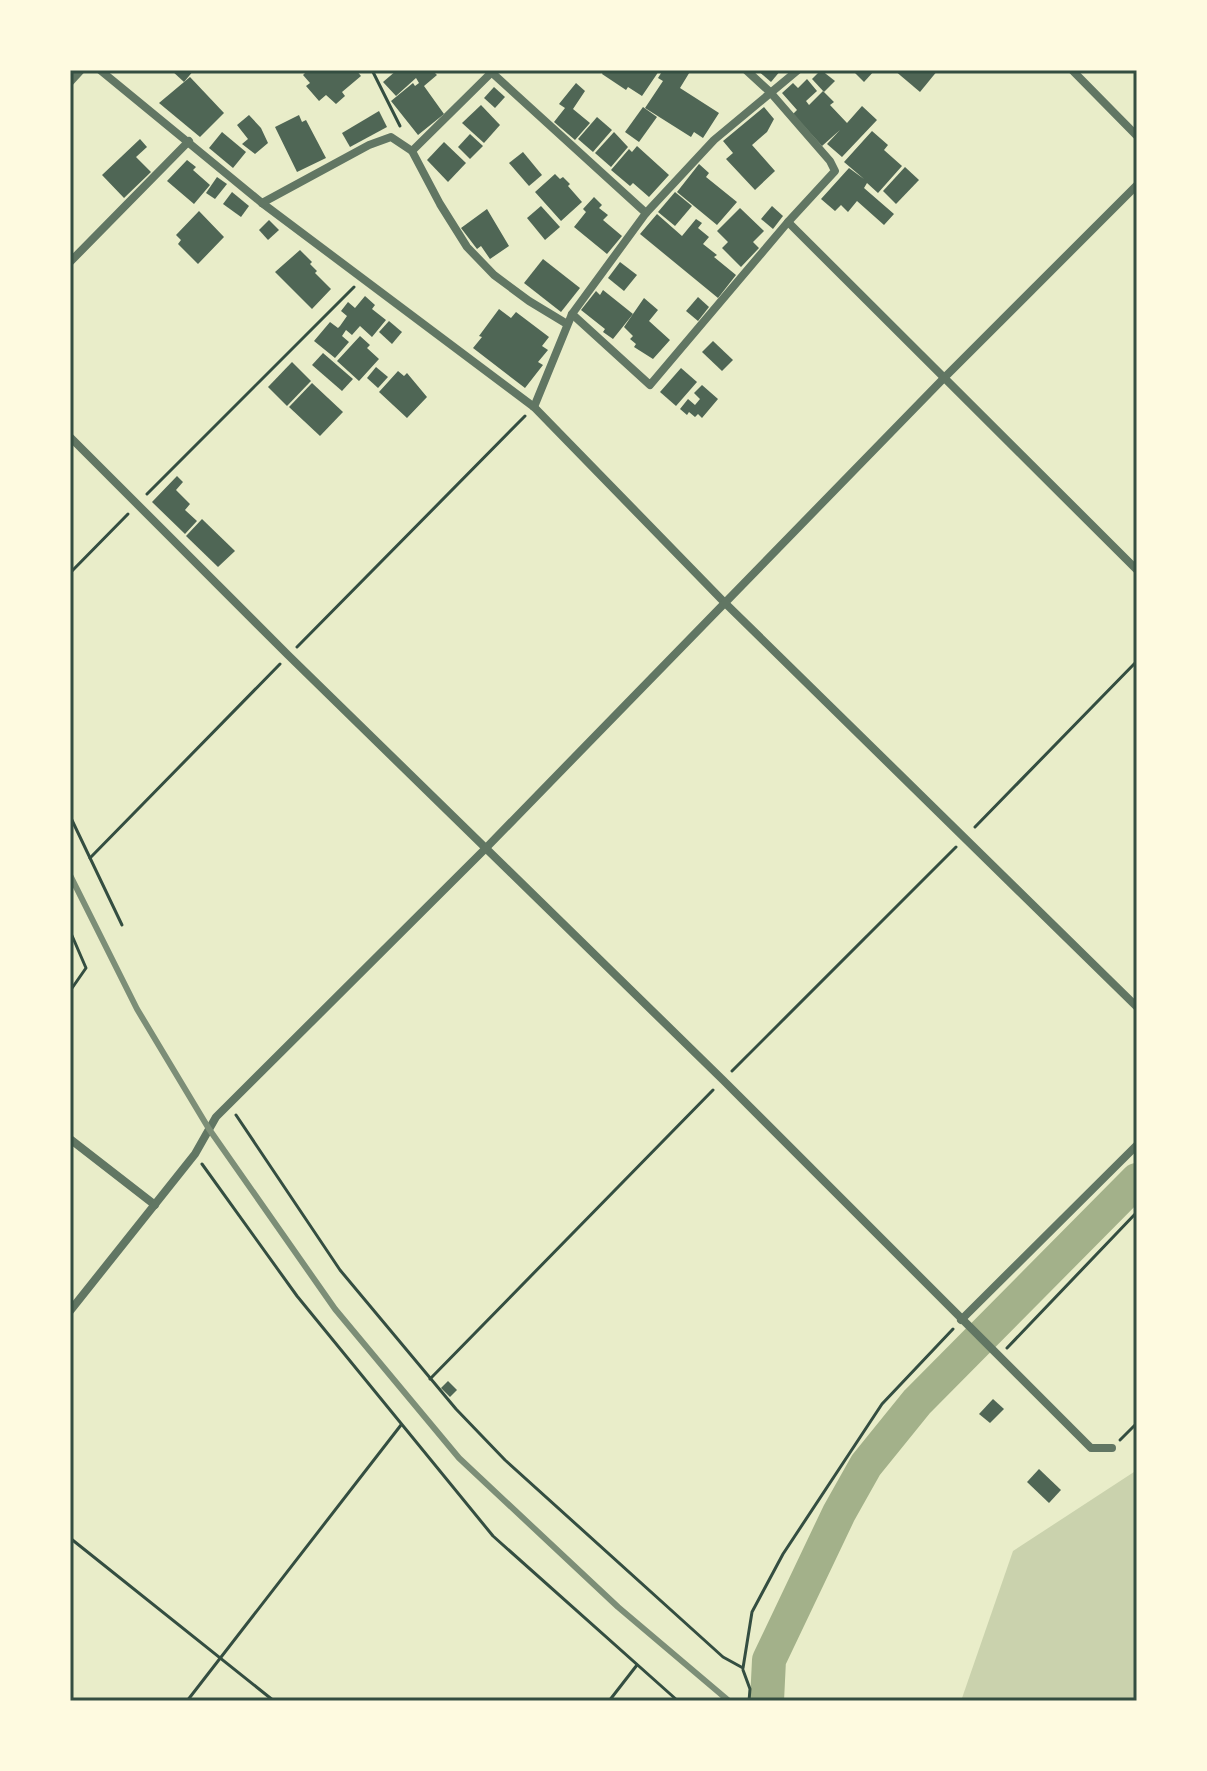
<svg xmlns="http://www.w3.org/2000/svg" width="1207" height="1771" font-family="Georgia,serif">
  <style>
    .green { fill: #cad2ad }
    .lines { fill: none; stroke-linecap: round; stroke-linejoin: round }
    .river { stroke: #a3b18a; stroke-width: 34 }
    .building { fill: #4f6655 }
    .path { stroke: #344e41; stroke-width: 3 }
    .minor { stroke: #617663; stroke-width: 8 }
    .rail { stroke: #7c8e77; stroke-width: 6 }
    .neatline { fill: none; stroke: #344e41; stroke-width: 3 }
  </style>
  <rect width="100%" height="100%" fill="#e9edc9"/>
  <polygon class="green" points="1137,1470 1137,1701 961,1701 1013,1551"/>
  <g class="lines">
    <polyline class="river" points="767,1701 769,1660 839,1513 866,1465 917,1402 1137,1180"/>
  </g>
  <g class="building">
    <polygon points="171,70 194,70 184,82"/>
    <polygon points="308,70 343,70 346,73 356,70 361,76 342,92 345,96 336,104 326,95 319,101 306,86 310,83 303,75"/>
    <polygon points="397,70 432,70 437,75 424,86 444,114 418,135 391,101 413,83 415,86 419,83 416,78 396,96 383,82"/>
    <polygon points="604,70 658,70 659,71 642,96 628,87 626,90 602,74"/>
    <polygon points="663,70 691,70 680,88 719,113 703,138 694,132 691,137 645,108 663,81 658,78"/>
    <polygon points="757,70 781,70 771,82"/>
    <polygon points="821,70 835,81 824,92 812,79"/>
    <polygon points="852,70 875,70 864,82"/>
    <polygon points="894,70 938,70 920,92"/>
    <polygon points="190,77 224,113 200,137 159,103"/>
    <polygon points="807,79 817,91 806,101 809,105 823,91 834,102 830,105 847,123 862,106 877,120 842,157 827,144 840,130 822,146 793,114 797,110 782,93 793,83 798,88"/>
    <polygon points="576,83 585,91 573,109 590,123 575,140 554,122 565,108 559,104"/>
    <polygon points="494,87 505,97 495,108 484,98"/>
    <polygon points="481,105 500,125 484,143 462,123"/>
    <polygon points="643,107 657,117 639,142 625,132"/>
    <polygon points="764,107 774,119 767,132 752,145 775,171 755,190 726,159 733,153 723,141"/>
    <polygon points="379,111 387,127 350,147 342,133"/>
    <polygon points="249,115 261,128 268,143 255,154 242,144 248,139 237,125"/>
    <polygon points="299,115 302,122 306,120 326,158 297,172 275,127"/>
    <polygon points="597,117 612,130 593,152 578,139"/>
    <polygon points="872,131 888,145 884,150 902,166 878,193 867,183 864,188 894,214 884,225 857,201 848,212 841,205 835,211 821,199 849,168 864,179 844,162"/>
    <polygon points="222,132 246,152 233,168 209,148"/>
    <polygon points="614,132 628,147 611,167 595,153"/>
    <polygon points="470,134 483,146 470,159 458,147"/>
    <polygon points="140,139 147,147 136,157 151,172 124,198 102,175"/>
    <polygon points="444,142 466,163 448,182 427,160"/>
    <polygon points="637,146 669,175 649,197 633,183 630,186 611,170 629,149 632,152"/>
    <polygon points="523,152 542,175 529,186 509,163"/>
    <polygon points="187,160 196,167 193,170 210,185 194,204 167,181"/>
    <polygon points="699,164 709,173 706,177 737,202 717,225 677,192"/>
    <polygon points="905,167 919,180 896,204 883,191"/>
    <polygon points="555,174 560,179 563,177 570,184 568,186 582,202 561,221 535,192"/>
    <polygon points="217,177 227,184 215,199 206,193"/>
    <polygon points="232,192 249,206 241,217 223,204"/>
    <polygon points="675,192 692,206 675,226 658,212"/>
    <polygon points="594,197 602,205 599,208 608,215 603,220 622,236 607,254 574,227 586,212 583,209"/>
    <polygon points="541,206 560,227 545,240 527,218"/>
    <polygon points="772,206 783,216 773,229 761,219"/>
    <polygon points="740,208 764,231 753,242 759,248 741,267 722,248 728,242 717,231"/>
    <polygon points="487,209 509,246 490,259 481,246 477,249 461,228"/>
    <polygon points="199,211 224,237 198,264 178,244 181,240 176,235"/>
    <polygon points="657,214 682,236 696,219 702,223 698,228 709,237 703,244 717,255 714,257 736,275 718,298 640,234"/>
    <polygon points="269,220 279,230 268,240 259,230"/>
    <polygon points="300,250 312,262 310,264 317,271 315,273 331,289 312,309 275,272"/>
    <polygon points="543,259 580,288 561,312 524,283"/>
    <polygon points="620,262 637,275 624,291 608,278"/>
    <polygon points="603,290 633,314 613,339 603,332 605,329 581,310 596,291 600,295"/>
    <polygon points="365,296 375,305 372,309 386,320 372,337 360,326 352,335 346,330 342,336 349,342 335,358 314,341 330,322 338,328 340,326 347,316 341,311 348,302 355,308"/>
    <polygon points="698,297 709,307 698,321 686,311"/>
    <polygon points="644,298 658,310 649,321 670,340 653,359 634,347 636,344 630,339 633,336 624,327"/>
    <polygon points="499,309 511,318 516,312 549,337 542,346 548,350 538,362 543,365 525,388 473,348 482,337 479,336"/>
    <polygon points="389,321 402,332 392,344 379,332"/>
    <polygon points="360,336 370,345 367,348 379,359 359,381 337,361"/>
    <polygon points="713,341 733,360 722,371 702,352"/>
    <polygon points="323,353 353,379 342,391 312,365"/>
    <polygon points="292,362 311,381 287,406 268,387"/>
    <polygon points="376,367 388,377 378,388 367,378"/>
    <polygon points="681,368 697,382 676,406 660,392"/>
    <polygon points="398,371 404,376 407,373 427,397 407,418 379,392"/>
    <polygon points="312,383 343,412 320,436 289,407"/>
    <polygon points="702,385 718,399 702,418 698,414 695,417 689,412 687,415 680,409 688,399 695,405 700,399 694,393"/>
    <polygon points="177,476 183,482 176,490 190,504 185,510 197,521 185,534 152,502"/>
    <polygon points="202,519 235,551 218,567 186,536"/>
    <polygon points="448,1381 457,1390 450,1397 441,1388"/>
    <polygon points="993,1399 1004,1409 990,1423 979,1414"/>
    <polygon points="1039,1469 1061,1490 1049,1503 1027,1482"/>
  </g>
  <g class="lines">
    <g class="path">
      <polyline points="372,70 400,126"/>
      <polyline points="147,494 354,287"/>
      <polyline points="70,573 128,514"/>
      <polyline points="297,647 525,416"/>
      <polyline points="70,816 122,925"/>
      <polyline points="975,827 1137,661"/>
      <polyline points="90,858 280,664"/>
      <polyline points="70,931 86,968 70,991"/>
      <polyline points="732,1071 956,847"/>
      <polyline points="236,1115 340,1270 456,1409 505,1460 723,1657 743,1668 752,1612 783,1554 882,1404 953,1329"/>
      <polyline points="202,1164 297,1296 493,1536 678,1701"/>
      <polyline points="1007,1348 1137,1212"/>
      <polyline points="430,1379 713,1090"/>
      <polyline points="1120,1440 1137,1423"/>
      <polyline points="70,1538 274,1701"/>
      <polyline points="743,1670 750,1689 749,1701"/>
      <polyline points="187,1701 401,1425"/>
      <polyline points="609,1701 637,1665"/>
    </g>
    <g class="minor">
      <polyline points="100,70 262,203 534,407 724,602 1137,1007"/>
      <polyline points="489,70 646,213"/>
      <polyline points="1072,70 1137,136"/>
      <polyline points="70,82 81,70"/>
      <polyline points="412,151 494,70"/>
      <polyline points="262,203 369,145 391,137 412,151 440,204 467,247 494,275 529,301 567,324"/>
      <polyline points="788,222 1137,570"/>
      <polyline points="70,262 189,141"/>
      <polyline points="572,314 650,385 788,222 835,171 830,161 770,92 746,70"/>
      <polyline points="534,407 572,314 646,213 714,140 798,70"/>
      <polyline points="70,437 288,655 723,1080 1091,1448 1112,1448"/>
      <polyline points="70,1139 155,1205"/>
      <polyline points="70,1311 195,1154 216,1117 485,849 943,379 1137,185"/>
      <polyline points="961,1320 1137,1145"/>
    </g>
    <polyline class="rail" points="70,875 137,1009 209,1129 335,1309 459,1458 618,1607 729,1701"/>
  </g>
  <rect width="1207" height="1771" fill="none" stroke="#fefae0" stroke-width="144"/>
  <rect x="72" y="72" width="1063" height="1627" class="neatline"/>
</svg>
